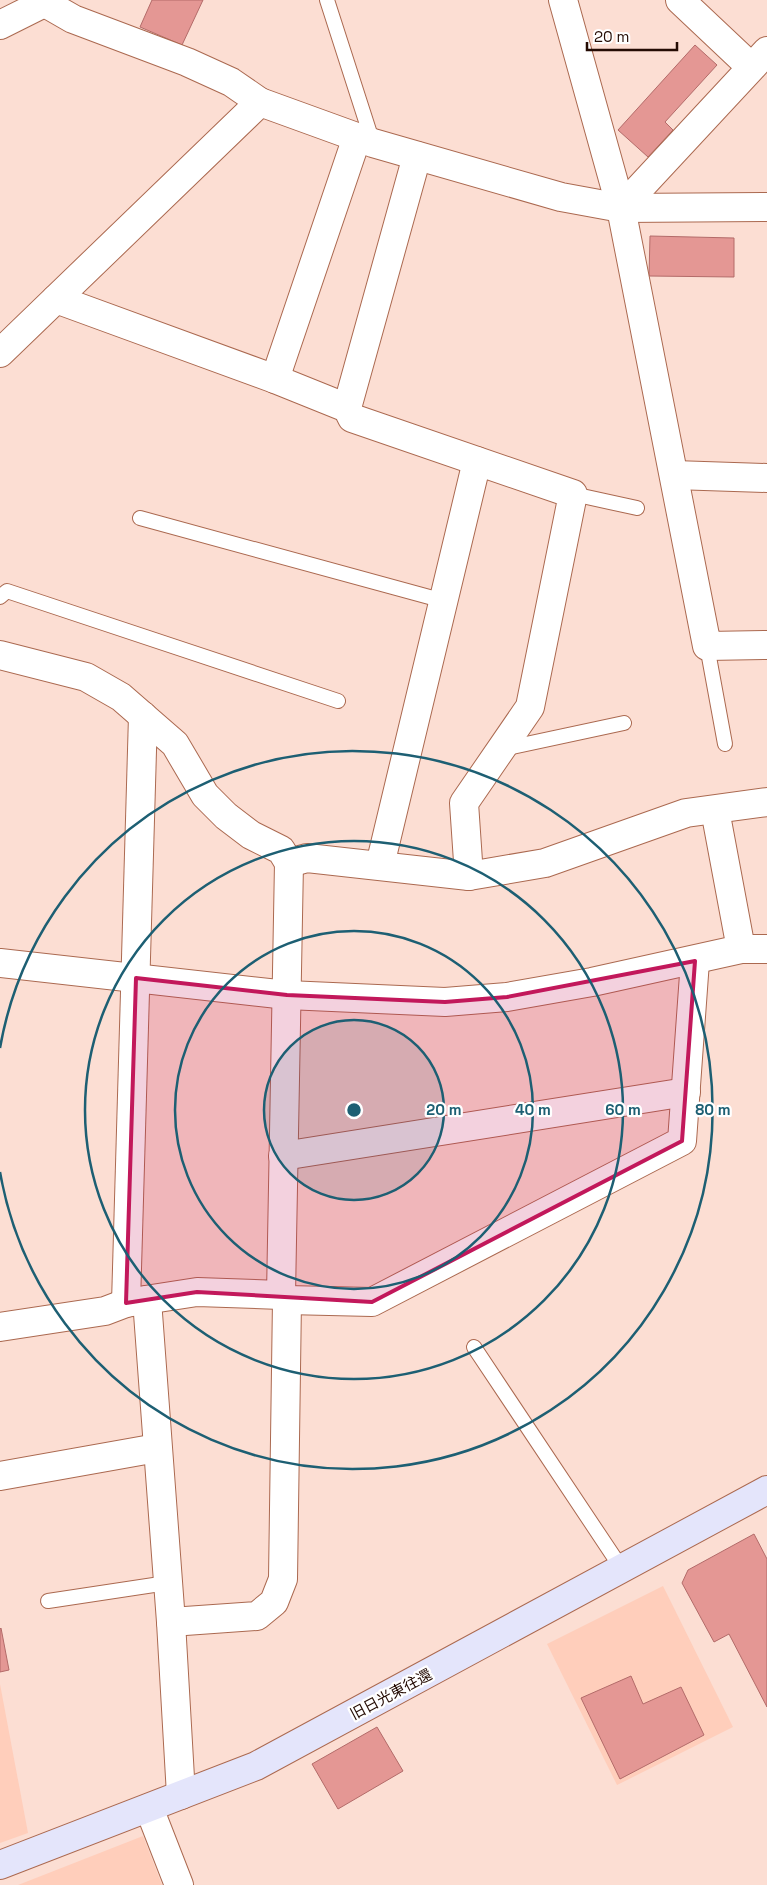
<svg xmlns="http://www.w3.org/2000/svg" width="767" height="1885" font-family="'Space Grotesk','Noto Sans JP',sans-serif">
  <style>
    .built { fill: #ffcebb }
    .building { fill: #e49794; stroke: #b36b69 }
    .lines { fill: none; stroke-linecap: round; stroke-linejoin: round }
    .lane-casing { stroke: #ab6950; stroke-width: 16 }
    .street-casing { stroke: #ab6950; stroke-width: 30 }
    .secondary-casing { stroke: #ab6950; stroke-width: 30 }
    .lane { stroke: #fff; stroke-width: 14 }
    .street { stroke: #fff; stroke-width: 28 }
    .secondary { stroke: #e4e5fb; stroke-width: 28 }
    .marked { fill: #c2185b; fill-opacity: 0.2; stroke: #c2185b; stroke-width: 4; stroke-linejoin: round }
    .ring { fill: none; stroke: #1d5f73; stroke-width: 2.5 }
    .labels { text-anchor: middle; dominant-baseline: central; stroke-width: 4.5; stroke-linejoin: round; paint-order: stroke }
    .street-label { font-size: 15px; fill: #240b03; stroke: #fff }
    .centre { fill: #1d5f73; stroke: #fff; stroke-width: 2.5 }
    .ring-label { font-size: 15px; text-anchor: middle; font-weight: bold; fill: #1d5f73; stroke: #fff; stroke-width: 4.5; stroke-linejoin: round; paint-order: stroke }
  </style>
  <rect width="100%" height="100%" fill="#fcded3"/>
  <g class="built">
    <polygon points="663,1586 733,1727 617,1785 547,1644"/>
    <polygon points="0,1684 28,1833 0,1843"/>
    <polygon points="143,1836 162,1885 18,1885"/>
  </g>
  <g class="building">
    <polygon points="152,0 203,0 182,45 140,27"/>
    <polygon points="695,45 717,65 665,122 673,130 648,157 618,130"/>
    <polygon points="650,236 734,238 734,277 649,276"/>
    <polygon points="754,1534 767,1559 767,1707 729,1634 714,1642 682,1583 688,1570"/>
    <polygon points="1,1628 9,1670 0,1672 0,1629"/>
    <polygon points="631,1676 643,1704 681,1687 704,1735 620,1779 581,1698"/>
    <polygon points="377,1727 403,1771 338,1809 312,1764"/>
  </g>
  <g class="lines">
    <defs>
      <g id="lane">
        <polyline points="327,0 373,143"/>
        <polyline points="573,494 637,508"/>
        <polyline points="140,518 444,601"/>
        <polyline points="0,597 7,591 338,701"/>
        <polyline points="707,646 725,744"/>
        <polyline points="503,749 624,723"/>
        <polyline points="474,1347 622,1569"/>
        <polyline points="48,1601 167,1583"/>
      </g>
      <g id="street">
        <polyline points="40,0 73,19 187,62 231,82 260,102 373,143 561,197 621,208 767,207"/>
        <polyline points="563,0 621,208 707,646 767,645"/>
        <polyline points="680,0 751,67"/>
        <polyline points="0,25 44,3"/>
        <polyline points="621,208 767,51"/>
        <polyline points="56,299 275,379 347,408 352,418 573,494 530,707 464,803 469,876"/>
        <polyline points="0,353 260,102"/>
        <polyline points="275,379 357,137"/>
        <polyline points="347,408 417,156"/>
        <polyline points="674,475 767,478"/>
        <polyline points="0,655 86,677 121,697 175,744 205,795 226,816 251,835 281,850 289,863 307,858 469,876 545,863 686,813 767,802"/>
        <polyline points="715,810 741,949"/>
        <polyline points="380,865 477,461"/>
        <polyline points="0,963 287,995 445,1002 507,997 592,982 741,949 767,949"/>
        <polyline points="283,1156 686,1092"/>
        <polyline points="147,1300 171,1622 181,1795"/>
        <polyline points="287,1300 372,1302 682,1141 695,961"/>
        <polyline points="126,1303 143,716"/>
        <polyline points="0,1327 105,1311 126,1303 197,1292 281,1295 289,863"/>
        <polyline points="0,1476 157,1448"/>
        <polyline points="171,1622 257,1616 274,1602 283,1579 287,1300 281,1295"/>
        <polyline points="149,1808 179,1885"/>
      </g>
      <polyline id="secondary" points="0,1865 256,1766 767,1490"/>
    </defs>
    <use href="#lane" class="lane-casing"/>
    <use href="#street" class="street-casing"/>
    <use href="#secondary" class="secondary-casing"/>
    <use href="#lane" class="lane"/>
    <use href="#street" class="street"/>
    <use href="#secondary" class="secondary"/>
  </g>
  <path class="marked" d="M695 961 682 1141 372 1302 197 1292 126 1303 136 978 287 995 445 1002 507 997Z"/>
  <circle cx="354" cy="1110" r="90" fill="#1d5f73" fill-opacity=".12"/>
  <g class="ring">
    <circle cx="354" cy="1110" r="90"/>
    <circle cx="354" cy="1110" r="179"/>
    <circle cx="354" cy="1110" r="269"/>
    <path d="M0 1048A359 359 0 1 1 0 1172"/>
  </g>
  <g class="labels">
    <g class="street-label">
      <text transform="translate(391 1694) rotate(-28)">旧日光東往還</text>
    </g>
  </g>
  <circle cx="354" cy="1110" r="8" class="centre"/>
  <g class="ring-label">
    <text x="444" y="1115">20 m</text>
    <text x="533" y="1115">40 m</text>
    <text x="623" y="1115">60 m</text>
    <text x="713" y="1115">80 m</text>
  </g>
  <path d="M587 42v8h90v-8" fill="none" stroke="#240b03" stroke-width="2.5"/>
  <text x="594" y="42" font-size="15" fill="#240b03" stroke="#ffffff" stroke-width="4" paint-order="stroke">20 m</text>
</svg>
